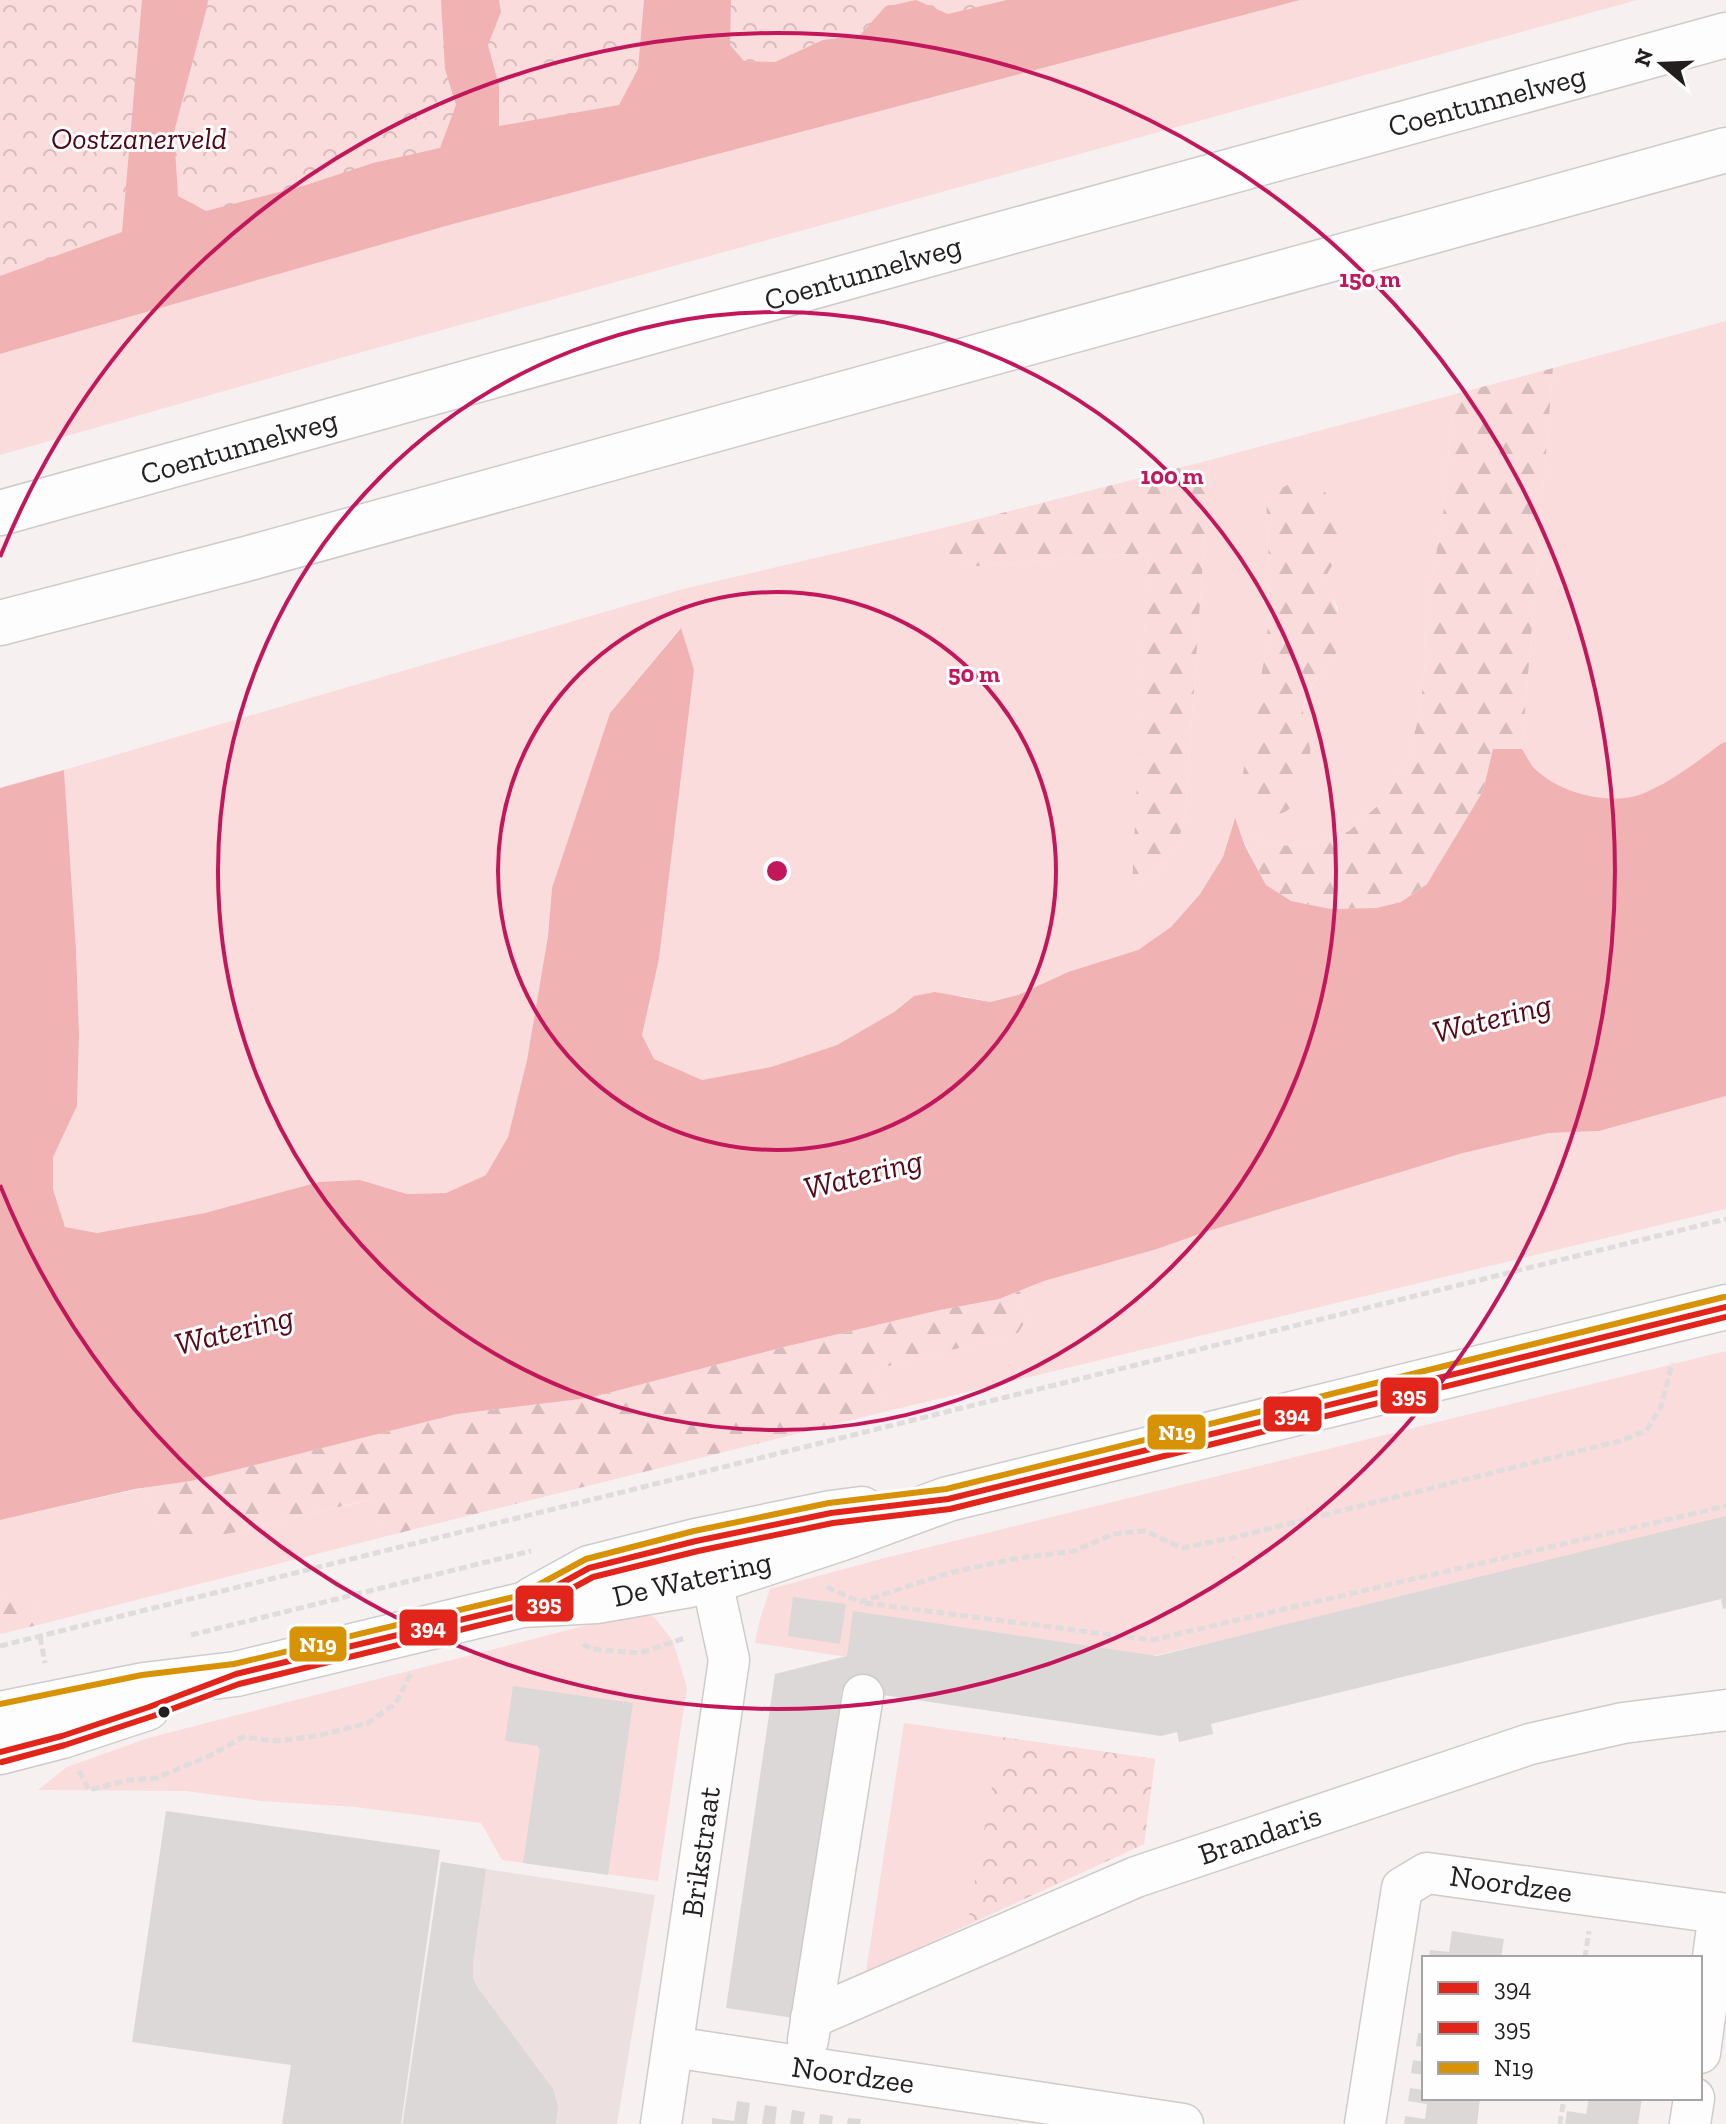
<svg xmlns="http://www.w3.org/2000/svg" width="1726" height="2124" font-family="'Zilla Slab',serif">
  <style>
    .built { fill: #ede0e0 }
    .green { fill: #fadcdc; fill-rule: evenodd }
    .forest { fill: url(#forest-firs) }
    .park { fill: url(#park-crowns) }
    .water { fill: #f1b2b4 }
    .building { fill: #ddd8d8 }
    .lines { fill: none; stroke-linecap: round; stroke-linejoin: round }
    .street-casing { stroke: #cfcbcb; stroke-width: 43 }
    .secondary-casing { stroke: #cfcbcb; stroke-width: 47 }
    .highway-casing { stroke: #cfcbcb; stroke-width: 47 }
    .path { stroke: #dedcdc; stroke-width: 5; stroke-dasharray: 8 4; stroke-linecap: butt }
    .street { stroke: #fefdfd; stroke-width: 40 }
    .secondary { stroke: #fefdfd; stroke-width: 44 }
    .highway { stroke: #fefdfd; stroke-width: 44 }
    .bus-1-casing { stroke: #fefefe; stroke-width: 12 }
    .bus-2-casing { stroke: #fefefe; stroke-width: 12 }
    .bus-3-casing { stroke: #fefefe; stroke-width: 12 }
    .bus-1 { stroke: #e1251b; stroke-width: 6 }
    .bus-2 { stroke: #e1251b; stroke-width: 6 }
    .bus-3 { stroke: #d79205; stroke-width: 6 }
    .ring { fill: none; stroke: #c2185b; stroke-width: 4 }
    .bus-dot { fill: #231f1f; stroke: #fefefe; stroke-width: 3 }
    .labels { text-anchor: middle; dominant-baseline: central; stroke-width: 6; stroke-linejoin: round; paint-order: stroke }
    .street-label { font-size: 30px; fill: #231f1f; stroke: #fefefe }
    .park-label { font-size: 30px; font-style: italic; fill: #530515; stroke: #fefefe }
    .water-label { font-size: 32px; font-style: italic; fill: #570918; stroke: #fefefe }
    .centre { fill: #c2185b; stroke: #fefefe; stroke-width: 4 }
    .ring-label { font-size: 24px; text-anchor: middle; font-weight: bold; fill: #c2185b; stroke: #fefefe; stroke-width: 6; stroke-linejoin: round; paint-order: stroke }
    .line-badge { stroke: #fefefe; stroke-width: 3 }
    .badge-label { font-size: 22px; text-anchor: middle; font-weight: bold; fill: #fff }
  </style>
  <defs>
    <pattern id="forest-firs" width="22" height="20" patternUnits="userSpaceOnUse" patternTransform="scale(2)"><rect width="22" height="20" fill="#fadcdc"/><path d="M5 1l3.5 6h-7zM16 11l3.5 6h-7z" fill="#d6bcbc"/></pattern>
    <pattern id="park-crowns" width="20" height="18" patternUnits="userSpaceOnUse" patternTransform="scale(2)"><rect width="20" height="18" fill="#fadcdc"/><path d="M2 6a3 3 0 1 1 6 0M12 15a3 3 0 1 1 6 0" fill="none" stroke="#d6bcbc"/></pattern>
  </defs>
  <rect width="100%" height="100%" fill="#f6f0f0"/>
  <polygon class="built" points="441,1862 655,1895 617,2124 402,2124"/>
  <g class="green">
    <polygon points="1300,0 1637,0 344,357 0,455 0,354 453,224"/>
    <path d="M1726 321V742L1722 743C1697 762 1671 783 1642 794 1610 806 1561 793 1536 770 1530 765 1526 755 1522 749L1553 368Z"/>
    <path d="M1452 395V414L1443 516 1424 621 1425 664 1420 712 1408 758 1383 801 1349 831 1317 843 1298 846 1277 845 1240 834 1234 819 1223 857 1200 894 1171 927 1138 950 1068 972 1018 995 990 1002 964 996H914L894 1012 837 1045 771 1067 702 1080 654 1059 642 1035 659 959 694 670 680 628 610 713 552 888 548 936 527 1060 508 1137 486 1175 446 1193 408 1194 360 1180 205 1213 96 1233 65 1227 53 1189V1157L77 1106 79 1035 76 949 64 770 683 589 939 529 950 558 965 567 1148 553 1133 886 1153 874 1176 847 1185 819 1210 460ZM1266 496 1336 559 1326 576 1329 591 1338 608 1336 654 1314 682 1305 700 1303 719 1310 752 1256 712 1266 650 1270 596Z"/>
    <polygon points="1726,1096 1726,1209 884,1412 873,1370 1018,1333 1026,1320 1020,1291 1044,1281 1157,1249 1205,1232 1463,1153 1549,1133 1599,1131"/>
    <polygon points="1726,1351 1726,1526 1139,1659 848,1657 755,1643 760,1619 770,1589 881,1559"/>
    <polygon points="148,1487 161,1533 236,1532 372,1499 387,1536 46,1623 31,1600 0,1597 0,1520"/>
    <polygon points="634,1613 654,1617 673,1641 687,1688 658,1881 502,1860 481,1823 355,1807 261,1801 185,1791 38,1790 67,1767 148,1738"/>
    <polygon points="904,1723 1155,1759 1144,1844 866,1972"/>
  </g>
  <g class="forest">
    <polygon points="1553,368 1522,749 1493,749 1483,791 1427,884 1401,902 1376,908 1331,909 1291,901 1266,885 1240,834 1277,845 1298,846 1317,843 1349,831 1383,801 1408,758 1420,712 1425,664 1424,621 1443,516 1452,414 1452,395"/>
    <polygon points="1210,460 1185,819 1176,847 1153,874 1132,887 1148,553 965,567 950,559 939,529"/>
    <path d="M1301 478 1317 481 1332 502 1339 524 1336 559 1326 576C1331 603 1353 632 1333 658 1323 671 1310 684 1305 699 1300 716 1307 732 1310 748 1313 770 1305 796 1288 810 1271 822 1251 806 1239 795L1266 650 1270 596 1266 496Z"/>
    <polygon points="1020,1291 1026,1320 1018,1333 873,1370 884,1412 387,1536 371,1499 236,1532 188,1541 169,1538 161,1534 148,1487 191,1481 457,1414 589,1398 788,1346 940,1310 999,1299"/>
    <polygon points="0,1597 31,1599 46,1623 0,1634"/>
  </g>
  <g class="park">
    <polygon points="0,0 1176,0 0,321"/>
    <polygon points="1001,1737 1155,1759 1144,1844 967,1925"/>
  </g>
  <g class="water">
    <polygon points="142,0 208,0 207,7 174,132 178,196 206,211 306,185 373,163 440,148 456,105 445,69 441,0 499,0 501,12 488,45 499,86 499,126 619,105 638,69 644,0 731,0 730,45 744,61 775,62 823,40 860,35 885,7 916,0 948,14 1007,0 1300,0 453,224 0,354 0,276 122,232"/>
    <path d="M681 628 694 670 659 959 642 1035 654 1059 702 1080 771 1067 837 1045 894 1012 914 996 935 992 990 1002 1018 995 1068 972 1138 950 1171 927 1200 894 1223 857 1235 818 1245 846 1266 885 1291 901 1331 909 1376 908 1401 902 1427 884 1483 791 1493 749H1522C1526 755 1530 765 1536 770 1561 793 1609 806 1642 794 1671 782 1697 762 1722 743L1726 742V1096L1599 1131 1549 1133 1463 1153 1205 1232 1157 1249 1044 1281 999 1299 940 1310 788 1346 589 1398 457 1414 191 1481 135 1489 0 1520V788L64 770 76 949 79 1035 77 1106 53 1157V1189L65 1227 97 1233 205 1213 319 1182 360 1180 407 1194 446 1193 486 1175 508 1137 527 1060 548 936 552 888 610 713Z"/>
  </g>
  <g class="building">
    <polygon points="1726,1516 1726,1608 1723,1609 1721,1599 1211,1724 1213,1734 1179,1742 1177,1732 1161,1736 842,1689 794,2018 726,2008 775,1674 847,1656 853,1611 1157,1656"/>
    <polygon points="793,1597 846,1604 840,1644 788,1636"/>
    <polygon points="513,1686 633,1703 608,1875 523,1863 540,1748 538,1748 538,1746 505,1741"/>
    <polygon points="166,1811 440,1850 401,2124 282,2124 291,2065 132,2042"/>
    <polygon points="441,1862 486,1869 473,1963 473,1978 478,1988 553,2089 558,2106 556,2124 403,2124"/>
    <polygon points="1452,1931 1504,1939 1501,1958 1429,1958 1430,1950 1449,1952"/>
    <polygon points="1418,2033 1424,2033 1424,2047 1416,2046"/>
    <polygon points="1413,2060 1424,2062 1424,2075 1411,2073"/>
    <polygon points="1410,2088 1424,2090 1424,2098 1480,2098 1477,2124 1404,2124 1405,2116 1425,2119 1427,2104 1408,2101"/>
    <polygon points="1589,2098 1642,2098 1638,2124 1565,2124 1567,2111 1586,2114"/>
    <polygon points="737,2101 750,2103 747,2124 712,2124 712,2118 734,2121"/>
    <polygon points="765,2105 777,2107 775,2124 762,2124"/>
    <polygon points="792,2110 805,2112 803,2124 790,2124"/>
    <polygon points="820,2114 833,2116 832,2124 819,2124"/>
    <polygon points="848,2118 861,2119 860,2124 847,2124"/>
  </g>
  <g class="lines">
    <defs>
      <g id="street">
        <polyline points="811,2018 1136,1877 1530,1744 1623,1723 1726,1710"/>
        <polyline points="808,2040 863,1695"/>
        <polyline points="673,2047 1183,2124"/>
        <polyline points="1700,2053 1719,1913"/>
        <polyline points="661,2124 729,1660 712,1581 701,1552"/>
        <polyline points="1365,2124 1402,1888 1427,1873 1726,1914"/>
        <polyline points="1690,2124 1694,2098"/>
      </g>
      <g id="secondary">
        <polyline points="533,1599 589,1568 696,1541 831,1513 862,1509"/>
        <polyline points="0,1714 144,1685 236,1674 522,1605 596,1601 712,1581 842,1538 948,1499 1726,1307"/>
        <polyline points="0,1752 62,1736 147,1708"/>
      </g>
      <g id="highway">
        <polyline points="0,513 955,247 1726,35"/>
        <polyline points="0,623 246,559 1726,150"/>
      </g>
    </defs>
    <use href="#street" class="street-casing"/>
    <use href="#secondary" class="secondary-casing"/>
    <use href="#highway" class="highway-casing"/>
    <g class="path">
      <polyline points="827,1587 860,1602 949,1573 1013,1559 1074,1551 1113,1534 1145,1531 1182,1548 1240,1536 1623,1440 1646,1431 1661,1407 1672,1363"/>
      <polyline points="865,1603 1152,1640 1726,1506"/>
      <polyline points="191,1635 531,1551"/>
      <polyline points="40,1637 45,1663"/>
      <polyline points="583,1644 591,1649 639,1653 685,1638"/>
      <polyline points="0,1646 1726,1219"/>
      <polyline points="79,1771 89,1790 129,1780 156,1778 211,1755 243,1737 276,1741 317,1736 368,1723 396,1703 411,1673"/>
      <polyline points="1585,1958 1589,1931"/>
      <polyline points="1560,2124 1564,2098"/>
    </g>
    <use href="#street" class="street"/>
    <use href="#secondary" class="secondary"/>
    <use href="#highway" class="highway"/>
    <defs>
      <polyline id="bus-1" points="0,1752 62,1736 149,1707 236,1674 522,1605 589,1568 696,1541 831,1513 948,1499 1726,1307"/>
      <polyline id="bus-2" points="2,1762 65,1745 153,1716 239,1684 525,1614 593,1577 698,1551 833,1523 950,1509 1726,1317"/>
      <polyline id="bus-3" points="0,1704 142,1675 234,1664 518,1596 586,1559 694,1531 829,1503 946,1489 1724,1297"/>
    </defs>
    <use href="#bus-1" class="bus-1-casing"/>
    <use href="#bus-2" class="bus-2-casing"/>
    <use href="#bus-3" class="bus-3-casing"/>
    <use href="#bus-1" class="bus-1"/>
    <use href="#bus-2" class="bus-2"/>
    <use href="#bus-3" class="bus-3"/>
  </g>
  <g class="ring">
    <circle cx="777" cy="871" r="279"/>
    <circle cx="777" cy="871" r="559"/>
    <path d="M0 557A838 838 0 1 1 0 1185"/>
  </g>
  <circle class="bus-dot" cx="164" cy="1712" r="7"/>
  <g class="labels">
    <g class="street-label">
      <text transform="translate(1487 101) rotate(-15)">Coentunnelweg</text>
      <text transform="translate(863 273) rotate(-16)">Coentunnelweg</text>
      <text transform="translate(239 447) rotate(-16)">Coentunnelweg</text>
      <text transform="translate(692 1579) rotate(-13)">De Watering</text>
      <text transform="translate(1260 1835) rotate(-19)">Brandaris</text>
      <text transform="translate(701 1852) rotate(-82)">Brikstraat</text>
      <text transform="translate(1511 1884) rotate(8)">Noordzee</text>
      <text transform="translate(853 2075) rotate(8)">Noordzee</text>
    </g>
    <g class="park-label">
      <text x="139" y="139">Oostzanerveld</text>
    </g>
    <g class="water-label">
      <text transform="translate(1492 1018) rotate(-14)">Watering</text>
      <text transform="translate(863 1174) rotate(-14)">Watering</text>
      <text transform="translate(234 1330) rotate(-14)">Watering</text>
    </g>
  </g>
  <circle cx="777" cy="871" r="12" class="centre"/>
  <g class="ring-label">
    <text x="1370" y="287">150 m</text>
    <text x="1172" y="484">100 m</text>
    <text x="974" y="682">50 m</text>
  </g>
  <g class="line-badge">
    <rect x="1379" y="1376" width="61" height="39" rx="8" fill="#e1251b"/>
    <rect x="1262" y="1395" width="61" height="38" rx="8" fill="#e1251b"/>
    <rect x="1146" y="1413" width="61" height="38" rx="8" fill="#d79205"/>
    <rect x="514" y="1584" width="61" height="39" rx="8" fill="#e1251b"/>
    <rect x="398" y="1608" width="61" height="39" rx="8" fill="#e1251b"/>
    <rect x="288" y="1625" width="60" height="38" rx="8" fill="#d79205"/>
  </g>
  <g class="badge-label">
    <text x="1409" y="1403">395</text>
    <text x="1292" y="1422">394</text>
    <text x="1177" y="1440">N19</text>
    <text x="544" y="1611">395</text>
    <text x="428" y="1635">394</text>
    <text x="318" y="1652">N19</text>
  </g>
  <rect x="1422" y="1956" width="280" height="144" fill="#fefefe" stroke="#a6a5a5" stroke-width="2"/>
  <rect x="1438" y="1982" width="40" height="12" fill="#e1251b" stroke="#a6a5a5" stroke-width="2"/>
  <text x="1494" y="1996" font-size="24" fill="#231f1f">394</text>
  <rect x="1438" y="2022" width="40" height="12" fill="#e1251b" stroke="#a6a5a5" stroke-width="2"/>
  <text x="1494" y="2036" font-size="24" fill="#231f1f">395</text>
  <rect x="1438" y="2062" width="40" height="12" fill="#d79205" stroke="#a6a5a5" stroke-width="2"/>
  <text x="1494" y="2076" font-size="24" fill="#231f1f">N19</text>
  <g transform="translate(1662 64) rotate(289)" stroke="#fefefe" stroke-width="6" paint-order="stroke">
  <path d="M0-6L14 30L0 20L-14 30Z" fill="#231f1f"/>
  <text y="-12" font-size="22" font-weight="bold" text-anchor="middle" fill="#231f1f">N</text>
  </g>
</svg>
